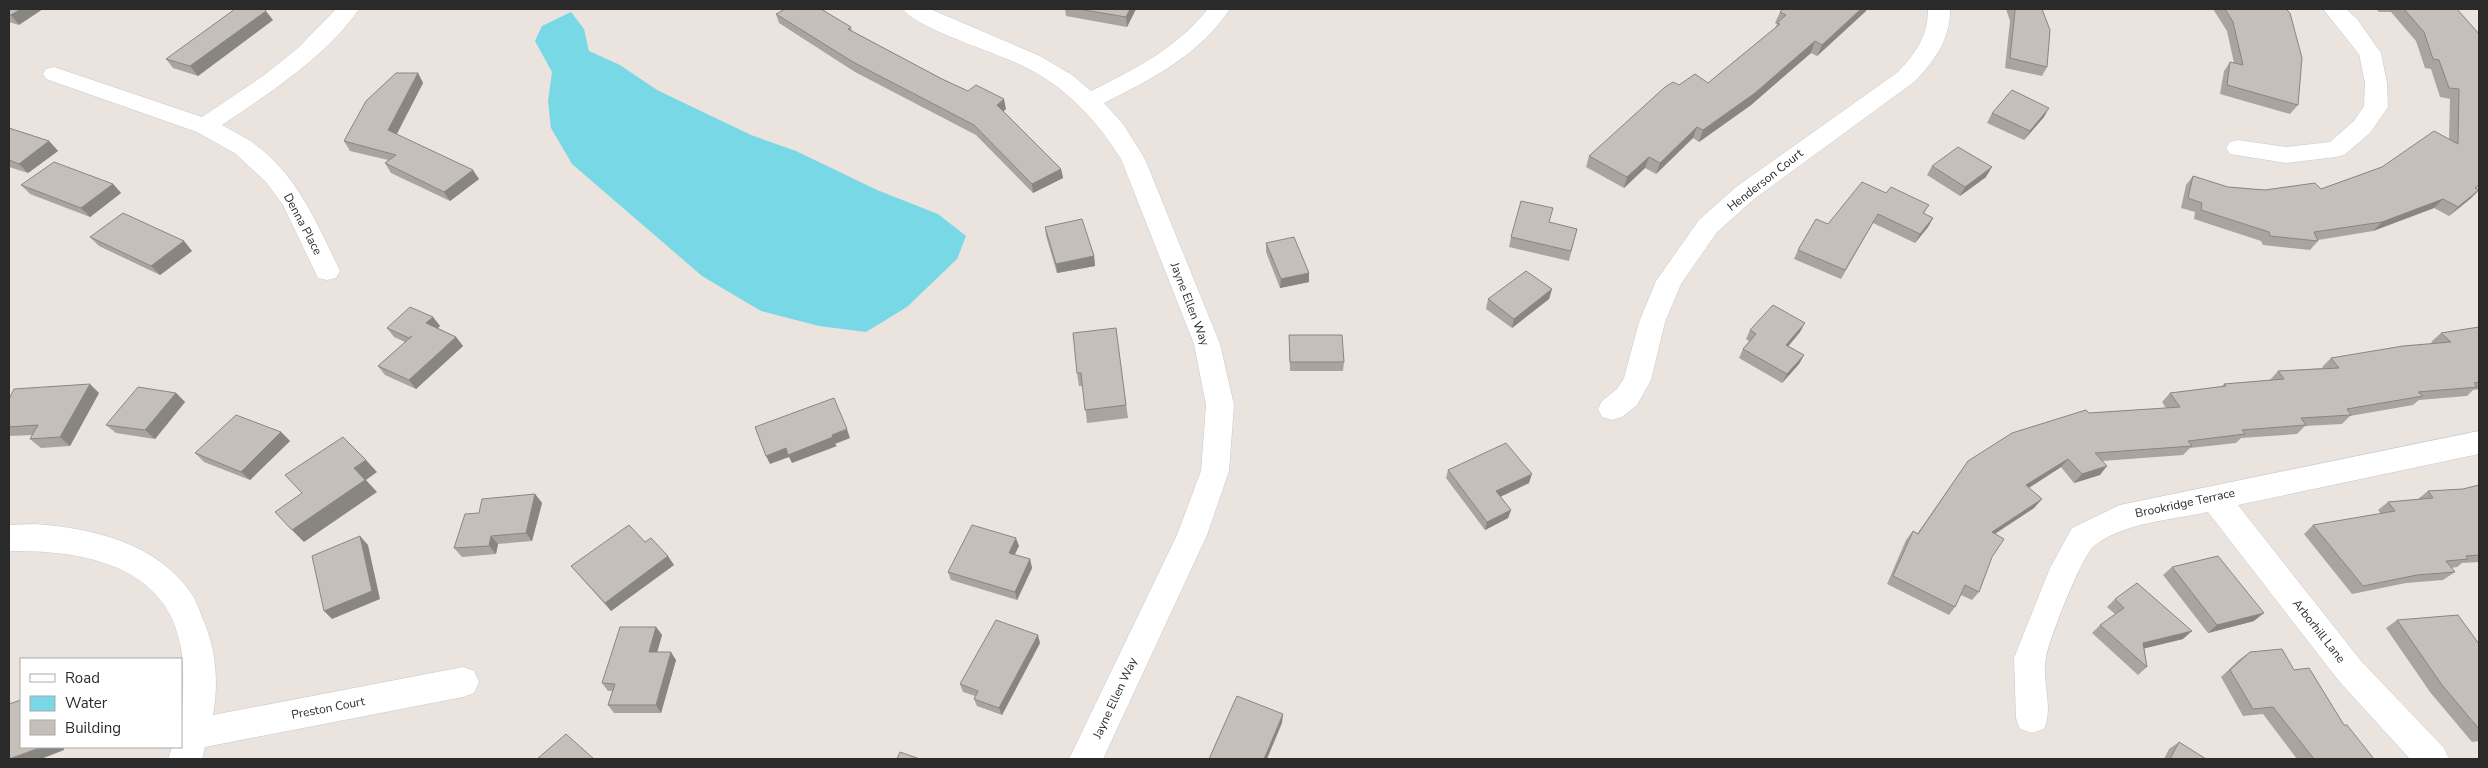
<svg xmlns="http://www.w3.org/2000/svg" width="2488" height="768" font-family="'Nunito Sans',sans-serif">
  <style>
    .water { fill: #79d8e5 }
    .lines { fill: none; stroke-linecap: round; stroke-linejoin: round }
    .minor-casing { stroke: #c5cad3; stroke-width: 1 }
    .minor { fill: #fff; fill-rule: evenodd }
    .wall { fill: #a9a49f }
    .shaded-wall { fill: #898682 }
    .building { fill: #c4bfb9; stroke: #898682 }
    .labels { text-anchor: middle; dominant-baseline: central; stroke-width: 4; stroke-linejoin: round; paint-order: stroke }
    .street-label { font-size: 12px; fill: #2a2a2a; stroke: #fff }
  </style>
  <rect width="100%" height="100%" fill="#ebe3de"/>
  <polygon class="water" points="571,12 584,29 589,51 620,65 657,90 751,135 796,151 877,190 938,214 966,236 957,259 907,307 866,332 819,326 761,311 702,276 572,164 551,128 548,101 552,72 535,41 542,26"/>
  <g class="lines">
    <defs>
      <g id="minor">
        <path d="M336 9H359C327 56 268 94 222 125 232 131 243 136 252 142 297 174 317 223 340 271L336 278 327 280 318 278 283 205 266 182 236 154 197 132 46 79 43 74 46 69 54 67 202 117 263 76 298 48Z"/>
        <path d="M903 9H930L1040 56 1072 75 1091 91C1135 69 1177 48 1208 9H1230C1199 55 1152 79 1104 103L1123 124 1145 159 1220 344 1234 405 1229 471 1207 535 1103 759H1069L1177 535 1201 471 1206 405 1194 344 1121 159C1097 120 1065 86 1023 66 998 53 917 29 903 9Z"/>
        <path d="M1928 9H1950C1951 38 1934 62 1914 82L1754 199 1717 232 1681 284 1665 322 1651 380 1637 405 1622 417 1612 420 1602 417 1598 409 1602 401 1617 389 1624 378 1639 322 1656 281 1699 220 1736 187 1898 72C1916 53 1928 36 1928 9Z"/>
        <polygon points="2323,9 2346,9 2357,19 2381,53 2387,83 2388,107 2370,133 2344,155 2336,157 2286,163 2230,154 2226,148 2230,142 2238,140 2286,147 2330,142 2354,121 2364,106 2365,83 2359,54"/>
        <path d="M2479 431V454L2238 505 2361 661 2444 748 2449 759H2410L2339 681 2208 512C2172 520 2126 522 2095 545 2081 556 2050 638 2046 657 2041 681 2054 706 2044 729L2032 733 2020 729 2016 718 2014 658 2050 568 2072 528 2120 505Z"/>
        <path d="M35 524C92 528 157 543 191 593 196 600 199 609 202 617 216 647 219 682 213 715L463 667 474 671 479 682 474 693 463 697 205 747 202 759H168L172 747H181C181 714 186 680 181 648 167 563 79 550 9 551V525Z"/>
      </g>
    </defs>
    <use href="#minor" class="minor-casing"/>
    <use href="#minor" class="minor"/>
  </g>
  <g class="wall">
    <polygon points="9,9 19,25 9,22"/>
    <polygon points="1065,9 1136,9 1127,27 1066,16"/>
    <polygon points="2006,9 2042,9 2047,67 2042,76 2005,68 2010,21"/>
    <polygon points="2213,9 2286,9 2298,105 2290,114 2220,94 2224,71 2230,62 2234,63 2227,31"/>
    <polygon points="2376,9 2457,9 2477,189 2479,190 2470,199 2449,216 2434,208 2373,231 2318,240 2318,241 2310,250 2263,245 2261,241 2194,219 2195,212 2181,208 2186,185 2193,176 2228,187 2265,190 2321,189 2382,167 2449,139 2450,99 2440,97 2431,69 2425,68 2416,41 2391,12 2379,12"/>
    <polygon points="1866,11 1817,56 1811,53 1751,105 1699,142 1693,138 1656,174 1645,168 1624,188 1586,167 1589,156 1679,85 1708,83 1775,28 1777,24 1775,23 1780,12"/>
    <polygon points="776,14 851,27 852,31 942,79 1006,109 1003,111 1061,169 1063,178 1033,193 976,135 855,72 779,23"/>
    <polygon points="273,20 198,76 173,68 166,59"/>
    <polygon points="418,73 423,83 397,134 479,179 450,201 391,173 385,163 388,160 350,151 344,141"/>
    <polygon points="1992,113 2044,117 2024,140 1987,123"/>
    <polygon points="9,128 49,141 58,151 28,173 9,167"/>
    <polygon points="1932,166 1986,177 1960,196 1927,175"/>
    <polygon points="113,184 121,193 90,217 30,194 21,185"/>
    <polygon points="1886,193 1929,205 1924,213 1933,218 1928,227 1915,243 1873,223 1841,279 1794,259 1798,250"/>
    <polygon points="1549,222 1577,229 1569,261 1509,247 1511,237"/>
    <polygon points="1045,227 1094,256 1095,266 1057,273 1046,236"/>
    <polygon points="90,237 184,241 192,251 160,275 99,246"/>
    <polygon points="1266,243 1309,273 1309,282 1280,288 1266,252"/>
    <polygon points="1552,289 1549,299 1512,328 1486,309 1488,299"/>
    <polygon points="433,317 440,326 438,328 456,337 463,346 416,389 385,375 378,366 405,342 394,337 387,328"/>
    <polygon points="2479,327 2479,389 2473,390 2467,396 2419,400 2413,405 2350,416 2342,424 2305,426 2297,434 2241,438 2236,443 2190,448 2183,455 2102,461 2100,475 2074,483 2061,467 2029,488 2042,499 2034,508 1995,534 1992,557 1979,592 1972,600 1961,595 1955,607 1949,615 1887,584 1906,540 1913,531 1917,534 1968,461 2089,413 2166,408 2162,402 2170,393 2221,387 2224,384 2270,380 2278,371 2323,368 2322,367 2331,358 2433,344 2431,342 2441,333"/>
    <polygon points="1116,328 1128,418 1087,423 1083,386 1079,386 1077,373"/>
    <polygon points="1750,330 1800,332 1788,346 1804,355 1799,364 1782,383 1739,358 1743,349 1749,341 1746,339"/>
    <polygon points="1289,335 1344,362 1343,371 1290,371"/>
    <polygon points="99,393 70,446 41,448 30,439 33,435 9,436 9,399"/>
    <polygon points="176,393 185,402 155,439 116,433 106,425"/>
    <polygon points="281,432 290,441 250,480 204,462 195,453"/>
    <polygon points="1448,470 1529,483 1500,496 1511,510 1508,518 1485,530 1446,478"/>
    <polygon points="2479,485 2479,562 2462,563 2457,567 2451,568 2455,572 2443,580 2406,583 2352,594 2304,534 2313,525 2381,514 2378,510 2388,502 2418,499 2428,491 2463,489"/>
    <polygon points="535,494 542,503 532,541 498,544 496,554 462,557 454,548 479,513"/>
    <polygon points="1019,546 1014,555 1030,559 1032,568 1017,600 951,580 948,572"/>
    <polygon points="674,565 611,611 578,574 571,566"/>
    <polygon points="2172,567 2254,621 2208,633 2163,575"/>
    <polygon points="2115,599 2183,639 2144,648 2147,667 2138,675 2092,633 2100,625 2115,614 2107,607"/>
    <polygon points="2397,620 2479,644 2479,741 2472,742 2430,692 2386,628"/>
    <polygon points="656,627 662,635 657,652 676,660 661,713 614,713 608,705 612,691 608,691 602,683"/>
    <polygon points="1040,643 1002,715 977,706 974,699 975,696 963,692 960,684"/>
    <polygon points="2250,652 2294,670 2374,759 2297,759 2263,714 2243,716 2221,677 2240,659"/>
    <polygon points="2179,742 2206,759 2164,759 2169,749"/>
  </g>
  <g class="shaded-wall">
    <polygon points="21,9 43,9 19,25 11,15"/>
    <polygon points="1130,9 1136,9 1127,27 1126,17"/>
    <polygon points="1861,9 1867,9 1866,11 1817,56 1822,45"/>
    <polygon points="266,11 273,20 198,76 190,66"/>
    <polygon points="1815,41 1811,53 1751,105 1699,142 1703,130"/>
    <polygon points="418,73 423,83 394,139 388,130"/>
    <polygon points="1004,99 1006,109 999,115 997,105"/>
    <polygon points="2049,108 2044,117 2024,140 2030,131"/>
    <polygon points="1697,127 1693,138 1656,174 1660,163"/>
    <polygon points="49,141 58,151 28,173 19,164"/>
    <polygon points="1649,157 1645,168 1624,188 1627,177"/>
    <polygon points="1992,167 1986,177 1960,196 1965,187"/>
    <polygon points="1061,169 1063,178 1033,193 1032,184"/>
    <polygon points="473,170 479,179 450,201 444,192"/>
    <polygon points="113,184 121,193 90,217 81,208"/>
    <polygon points="2479,190 2470,199 2449,216 2458,207"/>
    <polygon points="2443,199 2434,208 2373,231 2382,222"/>
    <polygon points="1933,218 1928,227 1915,243 1920,234"/>
    <polygon points="184,241 192,251 160,275 151,266"/>
    <polygon points="1094,256 1095,266 1057,273 1056,264"/>
    <polygon points="1309,273 1309,282 1280,288 1281,279"/>
    <polygon points="1552,289 1549,299 1512,328 1514,319"/>
    <polygon points="433,317 440,326 433,332 426,323"/>
    <polygon points="1805,323 1800,332 1782,354 1786,345"/>
    <polygon points="456,337 463,346 416,389 409,380"/>
    <polygon points="1804,355 1799,364 1782,383 1787,374"/>
    <polygon points="90,384 99,393 70,446 60,437"/>
    <polygon points="176,393 185,402 155,439 145,430"/>
    <polygon points="847,429 850,438 835,444 837,446 792,463 789,457 770,464 766,456 786,448 832,435"/>
    <polygon points="281,432 290,441 250,480 241,472"/>
    <polygon points="2068,459 2061,467 2019,494 2026,485"/>
    <polygon points="366,460 377,472 366,480 377,492 304,542 292,530 354,468"/>
    <polygon points="2107,466 2100,475 2074,483 2082,474"/>
    <polygon points="1532,474 1529,483 1494,500 1496,491"/>
    <polygon points="535,494 542,503 532,541 526,533"/>
    <polygon points="2042,499 2034,508 1985,540 1992,532"/>
    <polygon points="1511,510 1508,518 1485,530 1487,522"/>
    <polygon points="360,536 368,545 380,599 332,619 324,611"/>
    <polygon points="491,536 498,544 496,554 489,546"/>
    <polygon points="1016,538 1019,546 1011,562 1009,553"/>
    <polygon points="668,556 674,565 611,611 605,603"/>
    <polygon points="1030,559 1032,568 1017,600 1015,592"/>
    <polygon points="2264,613 2254,621 2208,633 2217,625"/>
    <polygon points="656,627 662,635 655,660 649,652"/>
    <polygon points="2192,631 2183,639 2134,651 2143,643"/>
    <polygon points="1038,635 1040,643 1002,715 999,708"/>
    <polygon points="671,652 676,660 661,713 656,705"/>
    <polygon points="1283,714 1282,723 1267,759 1264,759"/>
    <polygon points="42,747 64,747 64,750 41,759 10,759"/>
  </g>
  <g class="building">
    <polygon points="9,9 21,9 11,15 9,15"/>
    <polygon points="235,9 265,9 266,11 190,66 166,59"/>
    <polygon points="785,9 821,9 851,27 848,29 942,79 968,91 976,85 1004,99 997,105 1061,169 1032,184 974,125 853,62 776,14"/>
    <polygon points="1078,9 1130,9 1126,17"/>
    <polygon points="1783,9 1861,9 1822,45 1815,41 1755,93 1703,130 1697,127 1660,163 1649,157 1627,177 1589,156 1665,87 1673,82 1679,85 1695,74 1708,83 1780,24 1777,23 1786,15 1780,12"/>
    <polygon points="2015,9 2042,9 2050,30 2047,67 2010,58 2015,11"/>
    <polygon points="2225,9 2286,9 2290,13 2302,58 2298,105 2227,85 2230,62 2243,65 2233,22"/>
    <polygon points="2404,9 2457,9 2479,34 2479,164 2478,166 2479,166 2479,185 2475,188 2479,190 2458,207 2443,199 2382,222 2314,232 2318,241 2270,236 2269,232 2201,210 2202,203 2188,198 2193,176 2228,187 2265,190 2315,183 2321,189 2382,167 2434,131 2458,144 2459,89 2449,88 2439,60 2433,59 2424,32"/>
    <polygon points="396,73 418,73 388,130 473,170 444,192 385,163 396,155 344,141 366,101"/>
    <polygon points="2012,90 2049,108 2030,131 1992,113"/>
    <polygon points="9,128 49,141 19,164 9,160"/>
    <polygon points="1958,147 1992,167 1965,187 1932,166"/>
    <polygon points="54,162 113,184 81,208 21,185"/>
    <polygon points="1862,182 1886,193 1891,187 1929,205 1923,213 1933,218 1920,234 1878,214 1845,270 1798,250 1816,219 1828,224"/>
    <polygon points="1521,201 1553,208 1549,222 1577,229 1571,251 1511,237"/>
    <polygon points="123,213 184,241 151,266 90,237"/>
    <polygon points="1082,219 1094,256 1056,264 1045,227"/>
    <polygon points="1294,237 1309,273 1281,279 1266,243"/>
    <polygon points="1526,271 1552,289 1514,319 1488,299"/>
    <polygon points="1773,305 1805,323 1786,345 1804,355 1787,374 1743,349 1756,334 1750,330"/>
    <polygon points="410,307 433,317 426,323 456,337 409,380 378,366 412,336 409,338 387,328"/>
    <polygon points="2479,327 2479,382 2474,383 2477,387 2418,392 2423,396 2347,409 2351,415 2301,418 2306,425 2242,430 2245,434 2188,441 2192,446 2095,453 2107,466 2082,474 2068,459 2026,485 2042,499 1992,532 2004,539 1992,557 1979,592 1965,585 1955,607 1893,576 1913,531 1918,534 1968,461 2012,433 2086,410 2089,413 2180,407 2170,393 2226,386 2224,384 2284,379 2278,371 2339,368 2331,358 2403,346 2451,342 2441,333"/>
    <polygon points="1116,328 1126,405 1085,410 1081,373 1077,373 1073,333"/>
    <polygon points="1289,335 1342,335 1344,362 1290,362"/>
    <polygon points="90,384 60,437 30,439 38,425 9,427 9,399 14,389"/>
    <polygon points="138,387 176,393 145,430 106,425"/>
    <polygon points="834,398 847,429 832,435 833,437 788,455 786,448 766,456 755,427"/>
    <polygon points="236,415 281,432 241,472 195,453"/>
    <polygon points="343,437 366,460 354,468 365,480 292,530 275,512 302,493 285,475"/>
    <polygon points="1506,443 1532,474 1496,491 1511,510 1487,522 1448,470"/>
    <polygon points="2479,485 2479,555 2466,556 2468,559 2446,561 2455,572 2417,575 2363,586 2313,525 2395,511 2388,502 2433,498 2428,491 2463,489"/>
    <polygon points="535,494 526,533 491,536 489,546 454,548 465,514 479,513 482,499"/>
    <polygon points="629,525 645,542 651,538 668,556 605,603 571,566"/>
    <polygon points="972,525 1016,538 1009,553 1030,559 1015,592 948,572"/>
    <polygon points="360,536 372,591 324,611 312,556"/>
    <polygon points="2218,556 2264,613 2217,625 2172,567"/>
    <polygon points="2137,583 2192,631 2143,643 2147,667 2100,625 2124,608 2115,599"/>
    <polygon points="2458,615 2479,644 2479,729 2442,685 2397,620"/>
    <polygon points="996,620 1038,635 999,708 974,699 978,691 960,684"/>
    <polygon points="620,627 656,627 649,652 671,652 656,705 608,705 615,684 602,683"/>
    <polygon points="2282,649 2294,670 2309,668 2344,725 2347,725 2374,759 2314,759 2273,707 2253,709 2230,670 2250,652"/>
    <polygon points="1237,696 1283,714 1264,759 1209,759"/>
    <polygon points="21,700 21,747 42,747 9,759 9,704"/>
    <polygon points="566,734 594,759 537,759"/>
    <polygon points="2179,742 2206,759 2170,759"/>
    <polygon points="900,752 920,759 897,759"/>
  </g>
  <g class="labels">
    <g class="street-label">
      <text transform="translate(1765 180) rotate(-38)">Henderson Court</text>
      <text transform="translate(303 224) rotate(62)">Denna Place</text>
      <text transform="translate(1190 304) rotate(69)">Jayne Ellen Way</text>
      <text transform="translate(2185 503) rotate(-12)">Brookridge Terrace</text>
      <text transform="translate(2319 631) rotate(52)">Arborhill Lane</text>
      <text transform="translate(1115 698) rotate(-65)">Jayne Ellen Way</text>
      <text transform="translate(328 708) rotate(-11)">Preston Court</text>
    </g>
  </g>
  <rect width="2488" height="768" fill="none" stroke="#2a2a2a" stroke-width="20"/>
  <rect x="20" y="658" width="162" height="90" fill="#ffffff" stroke="#aaaaaa"/>
  <rect x="30" y="674" width="25" height="8" fill="#ffffff" stroke="#aaaaaa"/>
  <text x="65" y="683" font-size="15" fill="#2a2a2a">Road</text>
  <rect x="30" y="696" width="25" height="15" fill="#79d8e5" stroke="#aaaaaa"/>
  <text x="65" y="708" font-size="15" fill="#2a2a2a">Water</text>
  <rect x="30" y="720" width="25" height="15" fill="#c4bfb9" stroke="#aaaaaa"/>
  <text x="65" y="733" font-size="15" fill="#2a2a2a">Building</text>
</svg>
